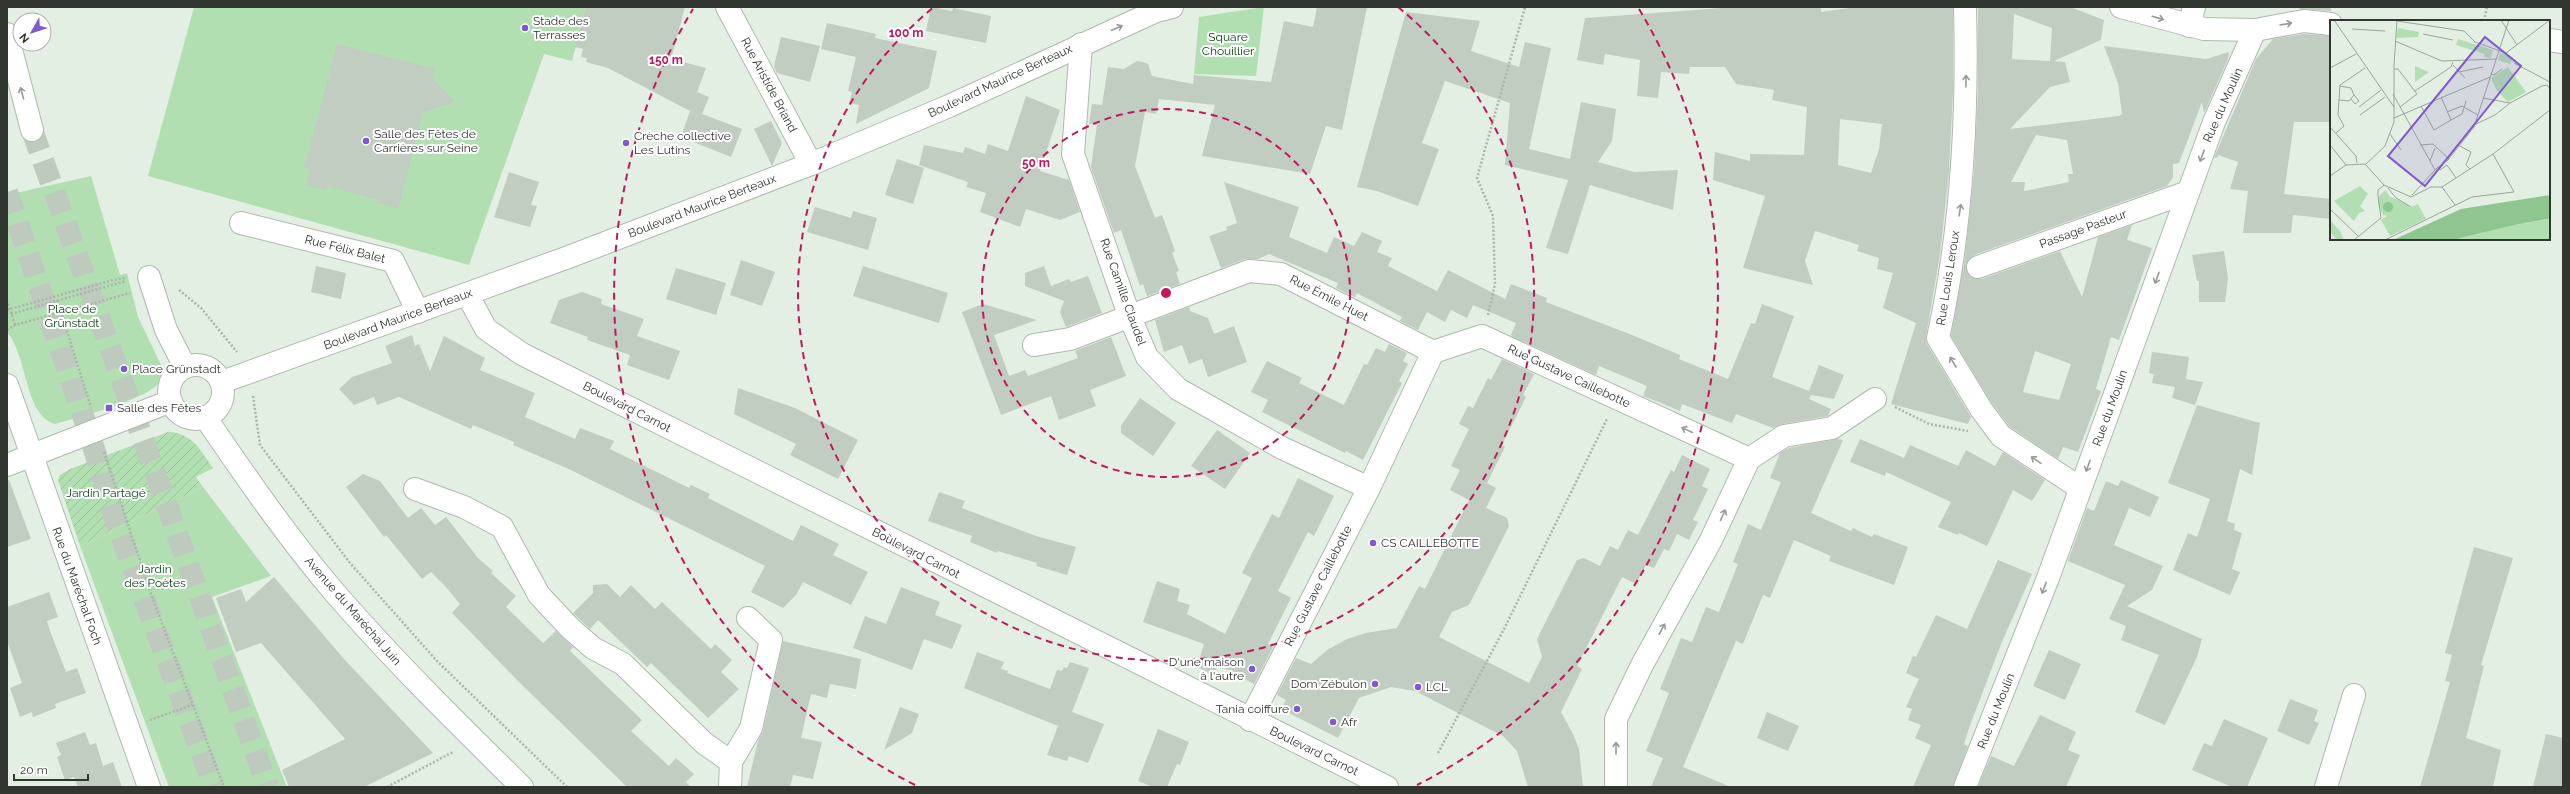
<svg xmlns="http://www.w3.org/2000/svg" width="2570" height="794" font-family="Raleway,sans-serif">
  <style>
    .park { fill: #b2dfb2 }
    .garden { fill: url(#garden-furrows) }
    .building { fill: #c0cdc0; fill-rule: evenodd }
    .lines { fill: none; stroke-linecap: round; stroke-linejoin: round }
    .highway-tunnel { stroke: #bfcabf; stroke-width: 22; stroke-dasharray: 22 11; stroke-linecap: butt }
    .minor-casing { stroke: #aebaad; stroke-width: 24 }
    .highway-casing { stroke: #aebaad; stroke-width: 24 }
    .path { stroke: #aab5aa; stroke-width: 2.5; stroke-dasharray: 2 2; stroke-linecap: butt }
    .minor { stroke: #fff; stroke-width: 22 }
    .highway { stroke: #fff; stroke-width: 22 }
    .oneway { stroke: #989a98 }
    .ring { fill: none; stroke: #c2185b; stroke-width: 2; stroke-dasharray: 7 5 }
    .poi-dot { fill: #7f58d2; stroke: #fff; stroke-width: 1.5 }
    .labels { text-anchor: middle; dominant-baseline: central; stroke-width: 4; stroke-linejoin: round; paint-order: stroke }
    .poi-label { font-size: 12px; fill: #313631; stroke: #fff; text-anchor: start }
    .park-label { font-size: 12px; fill: #013f0a; stroke: #fff }
    .street-label { font-size: 12px; fill: #313631; stroke: #fff }
    .inset-road { fill: none; stroke: #9ba59b; stroke-width: 1 }
    .view { fill: #7f58d2; fill-opacity: 0.15; stroke: #7f58d2; stroke-width: 2 }
    .inset-edge { fill: none; stroke: #313631; stroke-width: 2 }
    .centre { fill: #c2185b; stroke: #fff; stroke-width: 2 }
    .ring-label { font-size: 12px; text-anchor: middle; font-weight: bold; fill: #c2185b; stroke: #fff; stroke-width: 4; stroke-linejoin: round; paint-order: stroke }
  </style>
  <defs>
    <pattern id="garden-furrows" width="10" height="10" patternUnits="userSpaceOnUse"><rect width="10" height="10" fill="#b2dfb2"/><path d="M-1 1l2-2M0 10L10 0M9 11l2-2" fill="none" stroke="#9ac09a"/></pattern>
  </defs>
  <rect width="100%" height="100%" fill="#e2efe2"/>
  <g class="park">
    <polygon points="194,7 586,7 572,61 544,54 469,265 148,176"/>
    <polygon points="1264,7 1256,76 1194,74 1199,17"/>
    <path d="M91 176 120 275 127 273 138 317 162 367C162 374 162 380 157 385 141 401 79 417 55 424 24 415 28 356 7 332V195Z"/>
    <polygon points="203,487 271,576 212,597 287,787 169,787 80,546"/>
  </g>
  <path class="garden" d="M168 432C193 433 200 450 213 468L196 477 203 487 80 546 58 480 60 475 70 469Z"/>
  <g class="building">
    <polygon points="586,7 685,7 671,59 706,68 697,92 709,97 702,114 742,129 731,157 681,137 690,111 608,68 586,62 587,58 581,57 583,49 575,47"/>
    <polygon points="931,7 952,11 953,8 991,16 986,43 926,31"/>
    <polygon points="1317,7 1367,7 1342,130 1326,126 1310,174 1202,156 1215,105 1159,99 1156,114 1145,112 1135,166 1155,218 1162,215 1175,251 1172,253 1179,271 1176,272 1180,284 1147,296 1143,284 1140,286 1121,230 1114,233 1091,167 1097,125 1089,124 1092,104 1102,105 1108,67 1124,69 1137,61 1143,62 1148,64 1152,76 1193,84 1194,75 1271,82 1284,21 1313,27"/>
    <path d="M1737 7H1821V12L1857 7H1953V90L1949 172 1940 254 1926 336 1927 344 1971 417 1968 424 1891 404 1916 323 1883 308 1893 273 1877 269 1879 258 1857 251 1859 245 1815 231 1805 261 1813 285 1743 268 1765 196 1713 180 1715 152 1750 161V154L1804 155 1807 107 1772 100 1774 90 1736 84 1725 67H1690L1689 74 1661 72 1658 98 1637 96 1640 60 1605 54 1603 65 1577 60 1585 18ZM1840 119 1882 124 1879 149 1871 173 1838 165Z"/>
    <path d="M1978 7H2070L2104 20 2101 40 2054 61 2065 62 2070 82 2050 87 2010 129 2119 116 2122 114 2118 83 2104 46 2206 59 2229 52 2228 59 2204 113 2202 102 2179 163 2173 164V177L2167 186 1974 255 1966 264 1970 276 1982 279 2060 251 2082 297 2098 237 2132 225 2127 240 2152 248 2119 340 2111 337 2096 389 2101 391 2078 452 2063 447 2058 459 2010 427 1991 402 1951 336 1965 257 1974 174 1978 91ZM2014 14 2052 28 2050 61 2012 59ZM2036 135 2067 140 2073 174H2068L2069 182 2024 191 2025 182H2011ZM2035 351 2071 364 2059 400 2023 392Z"/>
    <polygon points="2301,7 2331,7 2331,11 2299,9"/>
    <polygon points="1406,12 1480,21 1471,51 1519,67 1525,42 1551,48 1529,149 1570,159 1581,102 1616,109 1612,141 1598,162 1634,172 1678,170 1673,210 1590,185 1568,254 1546,248 1568,180 1505,165 1510,103 1445,81 1422,143 1439,149 1418,206 1377,191 1357,187"/>
    <polygon points="827,23 876,34 875,38 937,51 929,88 856,124 859,105 849,103 852,92 848,91 856,57 821,49"/>
    <polygon points="2304,34 2331,36 2331,122 2294,122 2284,194 2331,199 2331,219 2293,215 2291,233 2243,233 2248,191 2230,189 2238,162 2218,155 2218,157 2214,158 2256,59 2273,39"/>
    <polygon points="781,37 820,46 810,82 777,73 774,66"/>
    <polygon points="337,44 434,69 432,78 456,102 423,112 398,209 378,203 379,200 327,186 326,190 306,185 310,169 304,168"/>
    <polygon points="1026,96 1060,110 1040,171 1069,180 1080,212 1060,220 1026,209 1020,227 980,212 986,193 966,187 968,182 919,165 924,145 963,153 965,147 985,154 988,144 1008,151"/>
    <polygon points="771,121 782,143 772,166 754,129"/>
    <polygon points="897,159 924,168 913,204 885,195"/>
    <polygon points="509,172 539,182 531,205 537,206 530,227 494,217"/>
    <polygon points="1224,182 1299,207 1289,237 1327,253 1334,237 1354,246 1362,232 1382,241 1377,252 1392,258 1388,266 1437,291 1448,270 1505,299 1511,284 1547,298 1546,302 1632,335 1680,355 1679,359 1728,379 1751,323 1755,324 1762,304 1794,316 1772,377 1809,391 1819,365 1844,375 1834,399 1811,395 1809,399 1831,409 1828,416 1782,424 1773,428 1736,414 1732,423 1682,404 1680,411 1661,403 1643,396 1647,386 1599,366 1596,375 1513,337 1511,335 1516,323 1473,305 1467,318 1451,310 1445,322 1427,312 1418,330 1400,321 1402,317 1357,293 1355,297 1336,288 1338,283 1269,254 1258,259 1245,259 1221,268 1209,236 1227,230 1226,227 1237,223"/>
    <polygon points="815,207 851,218 853,211 877,218 868,250 807,232"/>
    <polygon points="2224,251 2228,278 2225,302 2199,302 2199,281 2197,281 2192,255"/>
    <polygon points="741,260 775,272 762,306 730,295"/>
    <polygon points="316,266 346,273 341,299 311,292"/>
    <polygon points="863,266 948,293 939,323 853,296"/>
    <polygon points="1044,266 1051,286 1069,279 1071,282 1088,276 1102,313 1066,327 1060,312 1064,301 1025,286 1025,273"/>
    <polygon points="676,268 726,283 716,315 666,299"/>
    <polygon points="582,292 602,299 601,304 644,319 637,336 680,351 669,380 627,365 630,355 587,340 588,337 550,323 559,300"/>
    <polygon points="983,304 1037,320 994,335 1009,376 1025,370 1028,376 1078,358 1075,351 1111,337 1126,376 1090,390 1096,406 1059,420 1051,396 1001,415 962,312"/>
    <polygon points="1189,307 1190,311 1208,318 1214,334 1234,326 1247,362 1208,377 1202,359 1189,364 1182,345 1164,352 1155,320"/>
    <polygon points="412,335 415,346 419,344 430,371 444,336 485,358 480,370 535,393 525,417 575,439 580,428 614,441 610,449 689,488 691,485 710,494 708,498 793,541 801,525 839,544 833,555 868,572 851,605 803,582 796,595 783,608 751,592 765,566 571,470 513,445 514,442 473,425 471,429 399,397 377,405 374,397 354,405 339,389 352,377 392,363 385,346"/>
    <polygon points="1389,344 1407,353 1403,361 1408,364 1399,381 1402,383 1363,460 1346,451 1345,453 1262,412 1268,400 1251,392 1267,361 1302,378 1299,383 1344,405 1364,364 1367,365 1376,348 1385,352"/>
    <polygon points="2152,352 2189,357 2186,379 2203,382 2195,405 2172,398 2175,387 2152,383 2154,374 2149,373"/>
    <polygon points="1502,359 1534,374 1523,395 1526,397 1502,445 1505,447 1487,483 1496,488 1486,508 1507,518 1509,526 1469,605 1452,612 1439,637 1529,683 1542,657 1537,639 1577,560 1584,558 1600,566 1610,546 1618,550 1628,530 1638,535 1671,470 1674,472 1682,455 1710,469 1702,486 1708,489 1693,520 1698,522 1689,540 1677,534 1669,551 1664,549 1654,568 1646,565 1636,584 1622,577 1577,666 1582,669 1561,712 1573,734 1579,749 1583,787 1528,787 1517,751 1503,736 1415,691 1391,687 1359,698 1338,738 1281,709 1286,700 1277,695 1296,658 1311,664 1327,650 1347,639 1366,633 1397,628 1419,586 1425,589 1469,500 1450,490 1460,470 1451,466 1469,429 1459,424 1468,406 1473,408 1488,378 1491,380"/>
    <polygon points="738,388 795,408 858,440 838,479 790,455 796,444 734,414"/>
    <polygon points="1140,398 1176,423 1153,456 1121,433 1121,426"/>
    <polygon points="2197,405 2260,423 2252,475 2240,469 2227,521 2235,524 2234,530 2242,533 2232,569 2240,572 2230,595 2173,570 2188,533 2197,537 2210,499 2168,483"/>
    <polygon points="1217,430 1250,453 1225,489 1191,466"/>
    <polygon points="1838,439 1843,440 1811,513 1851,531 1853,528 1872,537 1874,534 1908,547 1894,585 1829,561 1831,556 1794,540 1770,598 1763,595 1743,644 1736,641 1683,767 1731,787 1651,787 1663,758 1646,751 1669,693 1660,689 1681,638 1692,642 1706,607 1719,612 1738,564 1733,562 1748,524 1761,530 1781,482 1770,478 1780,453 1789,448"/>
    <polygon points="1860,439 1904,458 1910,445 1958,466 1966,450 1995,466 2003,452 2045,480 2032,501 2013,490 1987,546 1959,533 1958,535 1938,527 1951,502 1886,472 1885,476 1850,462"/>
    <polygon points="363,474 380,481 408,518 421,508 435,525 446,517 478,558 493,571 491,573 516,596 506,607 543,643 556,631 573,647 570,651 642,720 631,731 669,766 676,758 694,774 686,782 691,787 627,787 520,683 452,613 460,604 446,587 431,572 422,579 386,535 384,537 346,487"/>
    <polygon points="1298,478 1334,496 1314,536 1308,532 1278,591 1291,598 1268,644 1273,647 1254,684 1218,665 1214,675 1197,667 1204,644 1143,622 1157,581 1180,589 1177,601 1190,605 1187,614 1225,634 1252,578 1242,573 1272,514 1279,518"/>
    <polygon points="9,480 31,539 7,547 7,481"/>
    <polygon points="2121,480 2159,497 2150,517 2129,508 2114,545 2163,566 2152,590 2127,606 2202,639 2197,657 2165,725 2135,712 2159,655 2121,640 2126,626 2109,619 2125,585 2068,561 2087,508 2094,511 2106,481 2118,486"/>
    <polygon points="939,492 965,501 962,508 1036,536 1076,547 1067,575 1036,566 1037,563 998,551 997,553 970,542 972,536 928,521"/>
    <polygon points="2474,547 2513,558 2481,665 2484,666 2466,738 2501,750 2493,787 2420,787 2450,682 2445,681 2452,655 2445,653"/>
    <polygon points="1998,560 2032,574 2001,644 1969,728 1964,744 1968,746 1953,787 1913,787 1931,745 1915,738 1921,725 1908,720 1912,709 1906,707 1919,679 1906,673 1913,656 1916,657 1936,615 1967,629"/>
    <polygon points="274,577 344,659 433,753 364,787 289,787 282,770 345,739 261,643 236,652 216,598 241,589 246,602"/>
    <polygon points="607,584 620,597 631,585 655,609 662,602 711,649 715,644 732,660 721,672 739,689 708,718 651,663 647,667 598,620 590,629 573,613 593,593 593,585"/>
    <polygon points="901,587 940,602 935,615 962,625 952,649 924,639 912,670 853,648 865,616 886,624"/>
    <polygon points="49,592 58,617 47,621 50,631 66,672 77,668 86,693 55,704 56,708 33,717 32,712 20,717 10,688 22,683 7,641 7,607"/>
    <polygon points="783,641 861,659 856,689 830,684 827,698 811,694 801,738 822,742 813,779 793,775 790,787 747,787 758,741 763,731"/>
    <polygon points="2049,650 2081,664 2065,700 2033,686"/>
    <polygon points="977,652 1004,662 1001,669 1008,671 1007,673 1050,689 1057,670 1062,671 1064,667 1067,668 1070,662 1089,668 1072,712 1104,724 1088,763 1069,756 1067,761 1047,755 1058,726 964,688"/>
    <polygon points="2290,699 2318,710 2314,721 2319,723 2309,745 2277,731"/>
    <polygon points="900,707 919,714 912,733 884,750"/>
    <polygon points="1767,712 1799,726 1788,751 1757,738"/>
    <polygon points="2040,715 2076,732 2068,750 2080,755 2066,787 1978,787 1991,756 2014,766"/>
    <polygon points="2224,719 2268,738 2247,787 2232,787 2192,770 2204,743 2212,746"/>
    <polygon points="1158,729 1189,742 1180,765 1177,764 1167,787 1153,787 1138,781"/>
    <polygon points="85,732 90,745 96,743 103,766 113,762 122,787 78,787 74,777 65,780 57,757 61,755 56,743"/>
    <polygon points="2546,734 2563,738 2563,787 2533,787"/>
  </g>
  <g class="lines">
    <g class="highway-tunnel">
      <polyline points="32,130 268,787"/>
      <polyline points="7,192 91,439 117,525 214,787"/>
    </g>
    <defs>
      <g id="minor">
        <polyline points="727,7 811,164"/>
        <path d="M1965 7C1968 118 1962 229 1938 338L1981 409 2001 436 2080 488"/>
        <polyline points="2121,7 2204,29 2255,30 2304,21 2331,24"/>
        <polyline points="2189,26 2194,7"/>
        <polyline points="2549,40 2563,42"/>
        <polyline points="1081,44 1073,154 1129,315 1147,357 1178,389 1282,448 1369,488"/>
        <polyline points="241,223 393,261 418,312"/>
        <polyline points="1978,267 2188,192"/>
        <polyline points="149,277 166,330 185,367"/>
        <polyline points="467,294 486,329 522,354 1387,787"/>
        <polyline points="1034,345 1070,339 1249,271 1281,274 1433,352"/>
        <circle cx="196" cy="392" r="27"/>
        <polyline points="222,382 566,258 811,164 949,106 1156,11 1172,7"/>
        <polyline points="7,385 149,787"/>
        <path d="M205 417C246 477 288 538 335 593 394 661 458 724 522 787"/>
        <polyline points="1749,459 1784,436 1832,428 1875,399"/>
        <polyline points="7,465 171,401"/>
        <polyline points="415,489 464,507 502,527 539,595 570,628 593,648 623,664 704,743 731,762"/>
        <polyline points="1250,720 1369,488 1433,352 1482,336 1749,459 1711,540 1642,665 1616,719 1616,787"/>
        <polyline points="730,787 731,762 751,728 771,640 748,618"/>
        <polyline points="1965,787 2048,578 2214,122 2255,30"/>
        <polyline points="2326,787 2354,695"/>
      </g>
      <polyline id="highway" points="7,34 32,130"/>
    </defs>
    <use href="#minor" class="minor-casing"/>
    <use href="#highway" class="highway-casing"/>
    <g class="path">
      <polyline points="2484,21 2487,7"/>
      <polyline points="179,290 201,308 237,352"/>
      <polyline points="7,300 15,325"/>
      <polyline points="57,300 91,407"/>
      <polyline points="7,310 113,280 126,278"/>
      <polyline points="11,314 126,281"/>
      <polyline points="1488,315 1495,284 1493,216 1477,178 1525,7"/>
      <polyline points="7,330 15,325 130,293"/>
      <polyline points="253,396 260,445 350,563 437,661 567,787"/>
      <polyline points="1895,407 1929,424 1968,431"/>
      <polyline points="104,452 152,597 224,787"/>
      <polyline points="150,720 192,705"/>
      <polyline points="1438,753 1505,627 1607,419"/>
      <polyline points="387,787 453,752"/>
    </g>
    <use href="#minor" class="minor"/>
    <use href="#highway" class="highway"/>
  </g>
  <defs><path id="oneway-shaft" d="M-6 0H5M1.5-3L5.5 0L1.5 3" fill="none" stroke-width="1.6" stroke-linecap="round" stroke-linejoin="round"/></defs>
  <g class="oneway">
    <use href="#oneway-shaft" transform="translate(2158 18) rotate(16)"/>
    <use href="#oneway-shaft" transform="translate(2286 24) rotate(-10)"/>
    <use href="#oneway-shaft" transform="translate(1117 28) rotate(-23)"/>
    <use href="#oneway-shaft" transform="translate(1966 81) rotate(-89)"/>
    <use href="#oneway-shaft" transform="translate(22 93) rotate(-105)"/>
    <use href="#oneway-shaft" transform="translate(2202 156) rotate(110)"/>
    <use href="#oneway-shaft" transform="translate(1960 210) rotate(-81)"/>
    <use href="#oneway-shaft" transform="translate(2157 278) rotate(110)"/>
    <use href="#oneway-shaft" transform="translate(1953 362) rotate(-121)"/>
    <use href="#oneway-shaft" transform="translate(1687 430) rotate(-155)"/>
    <use href="#oneway-shaft" transform="translate(2036 460) rotate(-146)"/>
    <use href="#oneway-shaft" transform="translate(2088 466) rotate(110)"/>
    <use href="#oneway-shaft" transform="translate(1723 515) rotate(-65)"/>
    <use href="#oneway-shaft" transform="translate(2044 588) rotate(111)"/>
    <use href="#oneway-shaft" transform="translate(1662 629) rotate(-61)"/>
    <use href="#oneway-shaft" transform="translate(1616 748) rotate(-90)"/>
  </g>
  <g class="ring">
    <circle cx="1166" cy="293" r="184"/>
    <path d="M1398 7A368 368 0 1 1 934 7"/>
    <path d="M915 785A552 552 0 0 1 693 9M1639 9A552 552 0 0 1 1417 785"/>
  </g>
  <g class="poi-dot">
    <circle cx="525" cy="28" r="4"/>
    <circle cx="366" cy="141" r="4"/>
    <circle cx="626" cy="143" r="4"/>
    <circle cx="124" cy="369" r="4"/>
    <rect x="105" y="404" width="8" height="8" rx="2"/>
    <circle cx="1373" cy="543" r="4"/>
    <circle cx="1252" cy="669" r="4"/>
    <circle cx="1375" cy="684" r="4"/>
    <circle cx="1418" cy="687" r="4"/>
    <circle cx="1297" cy="709" r="4"/>
    <circle cx="1333" cy="722" r="4"/>
  </g>
  <g class="labels">
    <g class="poi-label">
      <text x="533" y="21">Stade des<tspan x="533" dy="14">Terrasses</tspan></text>
      <text x="374" y="134">Salle des Fêtes de<tspan x="374" dy="14">Carrières sur Seine</tspan></text>
      <text x="634" y="136">Crèche collective<tspan x="634" dy="14">Les Lutins</tspan></text>
      <text x="132" y="369">Place Grünstadt</text>
      <text x="117" y="408">Salle des Fêtes</text>
      <text x="1381" y="543">CS CAILLEBOTTE</text>
      <text x="1244" y="662" text-anchor="end">D'une maison<tspan x="1244" dy="14">à l'autre</tspan></text>
      <text x="1367" y="684" text-anchor="end">Dom Zébulon</text>
      <text x="1426" y="687">LCL</text>
      <text x="1289" y="709" text-anchor="end">Tania coiffure</text>
      <text x="1341" y="722">Afr</text>
    </g>
    <g class="park-label">
      <text x="1228" y="37">Square<tspan x="1228" dy="14">Chouillier</tspan></text>
      <text x="72" y="309">Place de<tspan x="72" dy="14">Grünstadt</tspan></text>
      <text x="106" y="493">Jardin Partagé</text>
      <text x="155" y="569">Jardin<tspan x="155" dy="14">des Poètes</tspan></text>
    </g>
    <g class="street-label">
      <text transform="translate(1000 81) rotate(-25)">Boulevard Maurice Berteaux</text>
      <text transform="translate(769 85) rotate(62)">Rue Aristide Briand</text>
      <text transform="translate(2223 105) rotate(-66)">Rue du Moulin</text>
      <text transform="translate(702 206) rotate(-21)">Boulevard Maurice Berteaux</text>
      <text transform="translate(2083 229) rotate(-20)">Passage Pasteur</text>
      <text transform="translate(345 249) rotate(14)">Rue Félix Balet</text>
      <text transform="translate(1948 278) rotate(-81)">Rue Louis Leroux</text>
      <text transform="translate(1123 292) rotate(70)">Rue Camille Claudel</text>
      <text transform="translate(1329 298) rotate(27)">Rue Émile Huet</text>
      <text transform="translate(398 319) rotate(-20)">Boulevard Maurice Berteaux</text>
      <text transform="translate(1569 376) rotate(25)">Rue Gustave Caillebotte</text>
      <text transform="translate(627 407) rotate(27)">Boulevard Carnot</text>
      <text transform="translate(2110 408) rotate(-70)">Rue du Moulin</text>
      <text transform="translate(916 553) rotate(27)">Boulevard Carnot</text>
      <text transform="translate(77 586) rotate(70)">Rue du Maréchal Foch</text>
      <text transform="translate(1318 586) rotate(-63)">Rue Gustave Caillebotte</text>
      <text transform="translate(353 611) rotate(49)">Avenue du Maréchal Juin</text>
      <text transform="translate(1996 711) rotate(-68)">Rue du Moulin</text>
      <text transform="translate(1314 751) rotate(26)">Boulevard Carnot</text>
    </g>
  </g>
  <g transform="translate(2330 20)">
    <rect width="220" height="220" fill="#e2efe2"/>
    <path d="M220 196V220H122L161 209Z" fill="#b2dfb2"/>
    <path d="M220 196V198L161 209Z" fill="#87be87"/>
    <path d="M68 8 89 12 88 17 66 18ZM128 19 163 30 161 38 154 37 155 34 126 25ZM170 33 183 37 180 44 168 40ZM85 46 99 52 85 62ZM178 47 196 72 178 82 167 71 161 58ZM56 170 59 176 79 185V188L88 184 96 199 60 216 51 200 57 196 53 195 48 184 49 176Z" fill="#b2dfb2"/>
    <path d="M30 166 38 174 30 186 35 191 29 193 24 201 4 181ZM0 200 10 211 13 218 11 220H7L0 212Z" fill="#b2dfb2"/>
    <path d="M220 175V196L122 220H63L131 189ZM53 187a5 5 0 1 1 10 0a5 5 0 1 1-10 0Z" fill="#8fc690"/>
    <path class="inset-road" d="M4 0 64 87M171 0 187 25M67 1 134 11 145 22 176 33 220 0M22 9 55 11M93 14 123 20M65 21 112 41 166 39M184 43 220 62M123 45 135 58M0 48 26 34M64 49H68L87 74 70 87M129 52 153 47M161 54 164 55 172 49M85 71 121 47 123 42M63 74 105 150M153 78 180 83 212 66 217 65 220 69M21 79 25 84 29 81 24 75M9 80 19 81 24 75 21 68 10 66M91 86 104 110 121 100 111 77M29 87 51 70M117 92 132 86 148 95M30 95 55 77M64 98 160 57M121 100 132 94 136 81M146 104 165 95 180 83M0 107 26 136 27 143M6 113 14 106 8 95 10 65 35 48M60 114 71 130M0 125 16 145M90 125 103 124 119 139M128 125 141 132 136 145 140 149M100 141 105 128M35 144 54 165 81 177 101 167H112L163 134 220 90M108 147 110 150 117 145 126 158M0 156 16 145 36 144 55 126 64 102V45L67 0M112 167 125 185M58 168 66 178 81 187M82 175 107 148 118 140 144 107 179 0M0 189 28 216M24 220 51 198 48 176V170L54 165M55 220 142 177 184 172 163 134"/>
    <path class="view" d="M155 17 191 46 95 166 58 136Z"/>
    <rect width="220" height="220" class="inset-edge"/>
  </g>
  <circle cx="1166" cy="293" r="6" class="centre"/>
  <g class="ring-label">
    <text x="906" y="37">100 m</text>
    <text x="666" y="64">150 m</text>
    <text x="1036" y="167">50 m</text>
  </g>
  <rect width="2570" height="794" fill="none" stroke="#313631" stroke-width="16"/>
  <g transform="translate(32 32) rotate(231)"><circle r="19" fill="#ffffff" stroke="#adafad"/>
  <path d="M0-3L7 15L0 10L-7 15Z" fill="#7f58d2"/>
  <text y="-6" font-size="11" font-weight="bold" text-anchor="middle" fill="#313631">N</text>
  </g>
  <path d="M14 774v6h74v-6" fill="none" stroke="#313631" stroke-width="2"/>
  <text x="20" y="774" font-size="12" fill="#313631" stroke="#ffffff" stroke-width="3" paint-order="stroke">20 m</text>
</svg>
